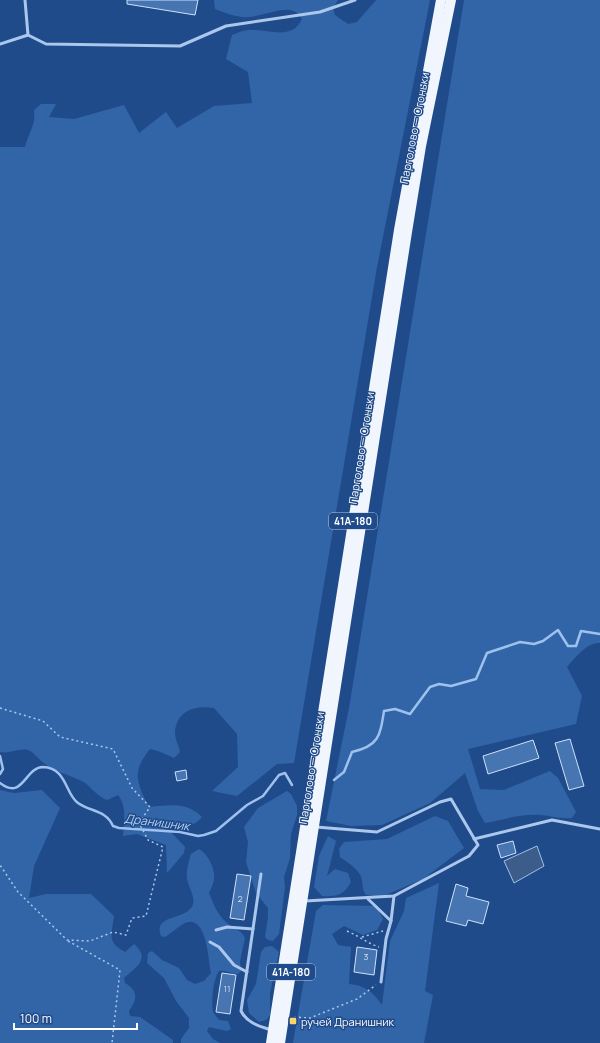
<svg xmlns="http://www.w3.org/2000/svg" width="600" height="1043" font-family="Manrope,sans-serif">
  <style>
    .green { fill: #3265a8 }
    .water { fill: #3c5c8a; stroke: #9ec1ed }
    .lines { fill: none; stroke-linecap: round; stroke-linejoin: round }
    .stream { stroke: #9ec1ed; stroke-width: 2.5 }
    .building { fill: #4775b2; stroke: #d0e1f9 }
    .path { stroke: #abc7ec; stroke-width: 1.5; stroke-dasharray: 2 3; stroke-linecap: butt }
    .lane { stroke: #abc7ec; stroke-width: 3 }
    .primary { stroke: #f0f5fe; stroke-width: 10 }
    .poi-dot { fill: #fad46a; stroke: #1f4b8b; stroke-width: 1.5 }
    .labels { text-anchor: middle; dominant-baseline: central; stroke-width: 3; stroke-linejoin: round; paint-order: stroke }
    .number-label { font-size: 9px; fill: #d1dcec }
    .shield { fill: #1f4b8b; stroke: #bcc9dc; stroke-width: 1 }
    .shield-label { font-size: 10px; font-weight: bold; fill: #fff }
    .street-label { font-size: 11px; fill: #fff; stroke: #1f4b8b }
    .poi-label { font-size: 11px; fill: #fff; stroke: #1f4b8b; text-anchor: start }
    .water-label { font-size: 12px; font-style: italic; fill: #b6d1f3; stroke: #1f4b8b }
  </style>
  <rect width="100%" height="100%" fill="#1f4b8b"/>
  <g class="green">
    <path d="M214 0H338L333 8 335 15 348 24 357 22 376 0H430L377 267 294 763 277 764 237 796 212 791 238 767 237 734 214 708C194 705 176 711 175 733 175 739 179 746 180 752L174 758 158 751 150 749C145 755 139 764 138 772 136 781 144 800 150 807 170 805 187 802 202 817 191 830 185 822 172 826L171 832 185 847 184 853 167 873 166 845 137 834 123 836C124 822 127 806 118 795L107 800C96 796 91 786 82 781 69 775 56 772 45 764 39 760 34 752 28 750 18 748 9 754 0 752V147H25C29 132 36 125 34 110L41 104H56L49 117 74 119 124 105 139 133 166 112 177 128 214 106 252 103 248 72 226 59 232 35C237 33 244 30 249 30 269 29 292 41 302 19 292 0 267 16 249 17 237 18 226 13 215 9Z"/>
    <path d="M464 0H600V643C587 642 575 658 567 667L582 696 576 724 468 749 480 789 504 790 550 771 558 778 576 812 572 818C558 819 553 816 541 815 523 813 502 820 485 823L478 811 465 773 430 803 382 825 351 826 326 821 349 708Z"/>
    <path d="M0 790 14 793 42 790 60 808 34 866 29 898 46 894H91L114 916C112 934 106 942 125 952L134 944C151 959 136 967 124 978L125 983C138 991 138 998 129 1011L130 1016 140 1017 173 1040V1043H0Z"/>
    <polygon points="287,791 291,794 297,806 297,815 291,834 290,858 284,877 285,887 279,934 273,941 268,940 265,937 268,917 268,908 256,893 246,862 248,842 244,827 258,808"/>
    <path d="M435 816 448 821 464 848 423 879 383 896 366 895C362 889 363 886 362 880 360 869 348 863 340 857L339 849 344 842 387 839Z"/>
    <path d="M328 836 336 841 327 876 335 869 348 873 351 882C344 895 337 897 322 896L314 887 319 856Z"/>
    <path d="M199 849C208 854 216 870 214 880 213 884 211 889 209 893 214 906 219 918 231 926 238 932 240 929 245 938L240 961 241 971 238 974C231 974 226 970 219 971 213 980 211 1001 213 1012 214 1014 217 1017 219 1020L228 1021 231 1029 227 1031 209 1027 207 1031 213 1039 220 1043H181V1039L189 1028V1018L176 1001 164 978 147 963 148 953 152 951 162 960 179 968 187 980 195 984 204 981 211 973C208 960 207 911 183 924 177 928 171 933 165 937L161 936C153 915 182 920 191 908 198 899 188 888 187 878 186 870 189 861 191 854Z"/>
    <path d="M439 883 425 991 433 995 424 1043H293L316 911 323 905 376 906 383 919 377 930 363 935 344 926 332 934 338 945 351 947 349 984C365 985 374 993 382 1005L390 941 404 911 406 898Z"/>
    <polygon points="272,946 279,952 270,993 270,1015 266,1020 259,1022 249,1013 247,1000 256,984 261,952 265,947"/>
  </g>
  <polygon class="water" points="537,846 544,866 514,883 504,861"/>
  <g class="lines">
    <g class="stream">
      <polyline points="0,756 3,769 0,774"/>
      <path d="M334 780 344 772 352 752C379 746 380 736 384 711L395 709 410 714 430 687 439 684 451 686 476 679 487 653 520 642 534 644 543 641 558 630 568 646H576L581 631 600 634"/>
      <path d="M0 783C23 801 25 767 43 767 67 768 65 794 78 803 91 812 106 810 113 826L119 828 180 832 198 836 204 835 216 831 247 805 263 796 279 775 285 773 292 785"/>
    </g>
  </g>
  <g class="building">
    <polygon points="127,0 198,0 195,15 127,4"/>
    <polygon points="570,739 584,786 569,790 555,743"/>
    <polygon points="533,740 539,758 488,774 483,756"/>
    <polygon points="186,770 187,779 177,781 175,772"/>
    <polygon points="513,841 516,853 501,858 497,845"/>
    <polygon points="237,874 251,876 244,920 230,918"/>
    <polygon points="456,884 468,888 466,896 489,902 483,924 468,920 466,926 446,921"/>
    <polygon points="357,947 377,950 374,975 354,972"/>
    <polygon points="222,973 236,975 230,1014 216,1012"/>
  </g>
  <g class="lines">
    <g class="path">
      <polyline points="0,708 43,721 60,737 113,749 132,788 150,807 139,823 148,840 163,847 146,916 132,918 126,935 113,932 90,941 67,940 18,892 0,865"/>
      <path d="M347 931C359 936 367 943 379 947"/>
      <polyline points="362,937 383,931"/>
      <polyline points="68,941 120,970 112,1043"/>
      <polyline points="294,1017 310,1018 357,999 376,985"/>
    </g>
    <g class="lane">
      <polyline points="25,0 28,35"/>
      <polyline points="0,44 28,35 46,44 180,46 226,26 320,12 355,0"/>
      <polyline points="474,839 552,820 600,829"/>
      <path d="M261 874 241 1011C247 1023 259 1026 271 1030"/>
      <polyline points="368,899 391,921"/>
      <polyline points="305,901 394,896 469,856 478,845 451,799 440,802 377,832 316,827"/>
      <polyline points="216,930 227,927 253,929"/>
      <polyline points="210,942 219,947 234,965 247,972"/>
      <polyline points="381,982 386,939 391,921 394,896"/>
    </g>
    <g class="primary">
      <polyline points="271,1043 399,230 441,0"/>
      <polyline points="280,1043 407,232 421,146 451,0"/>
    </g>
  </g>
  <rect class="poi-dot" x="289" y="1017" width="8" height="8" rx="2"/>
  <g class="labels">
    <g class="number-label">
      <text x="240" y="898">2</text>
      <text x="366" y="956">3</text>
      <text x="227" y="988">11</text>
    </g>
    <g class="shield">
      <rect x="329" y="513" width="48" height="16" rx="3"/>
      <rect x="267" y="964" width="48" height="16" rx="3"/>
    </g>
    <g class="shield-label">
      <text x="353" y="521">41А-180</text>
      <text x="291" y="972">41А-180</text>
    </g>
    <g class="street-label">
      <text transform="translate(414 128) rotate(-79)">Парголово — Огоньки</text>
      <text transform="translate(361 448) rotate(-81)">Парголово — Огоньки</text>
      <text transform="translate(311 768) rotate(-81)">Парголово — Огоньки</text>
    </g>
    <g class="poi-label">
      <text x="301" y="1021">ручей Дранишник</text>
    </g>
    <g class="water-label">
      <text transform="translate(157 822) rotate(7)">Дранишник</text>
    </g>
  </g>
  <path d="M14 1023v6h123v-6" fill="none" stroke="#ffffff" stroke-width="2"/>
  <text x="20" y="1023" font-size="12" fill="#ffffff" stroke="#1f4b8b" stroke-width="3" paint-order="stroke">100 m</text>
</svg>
